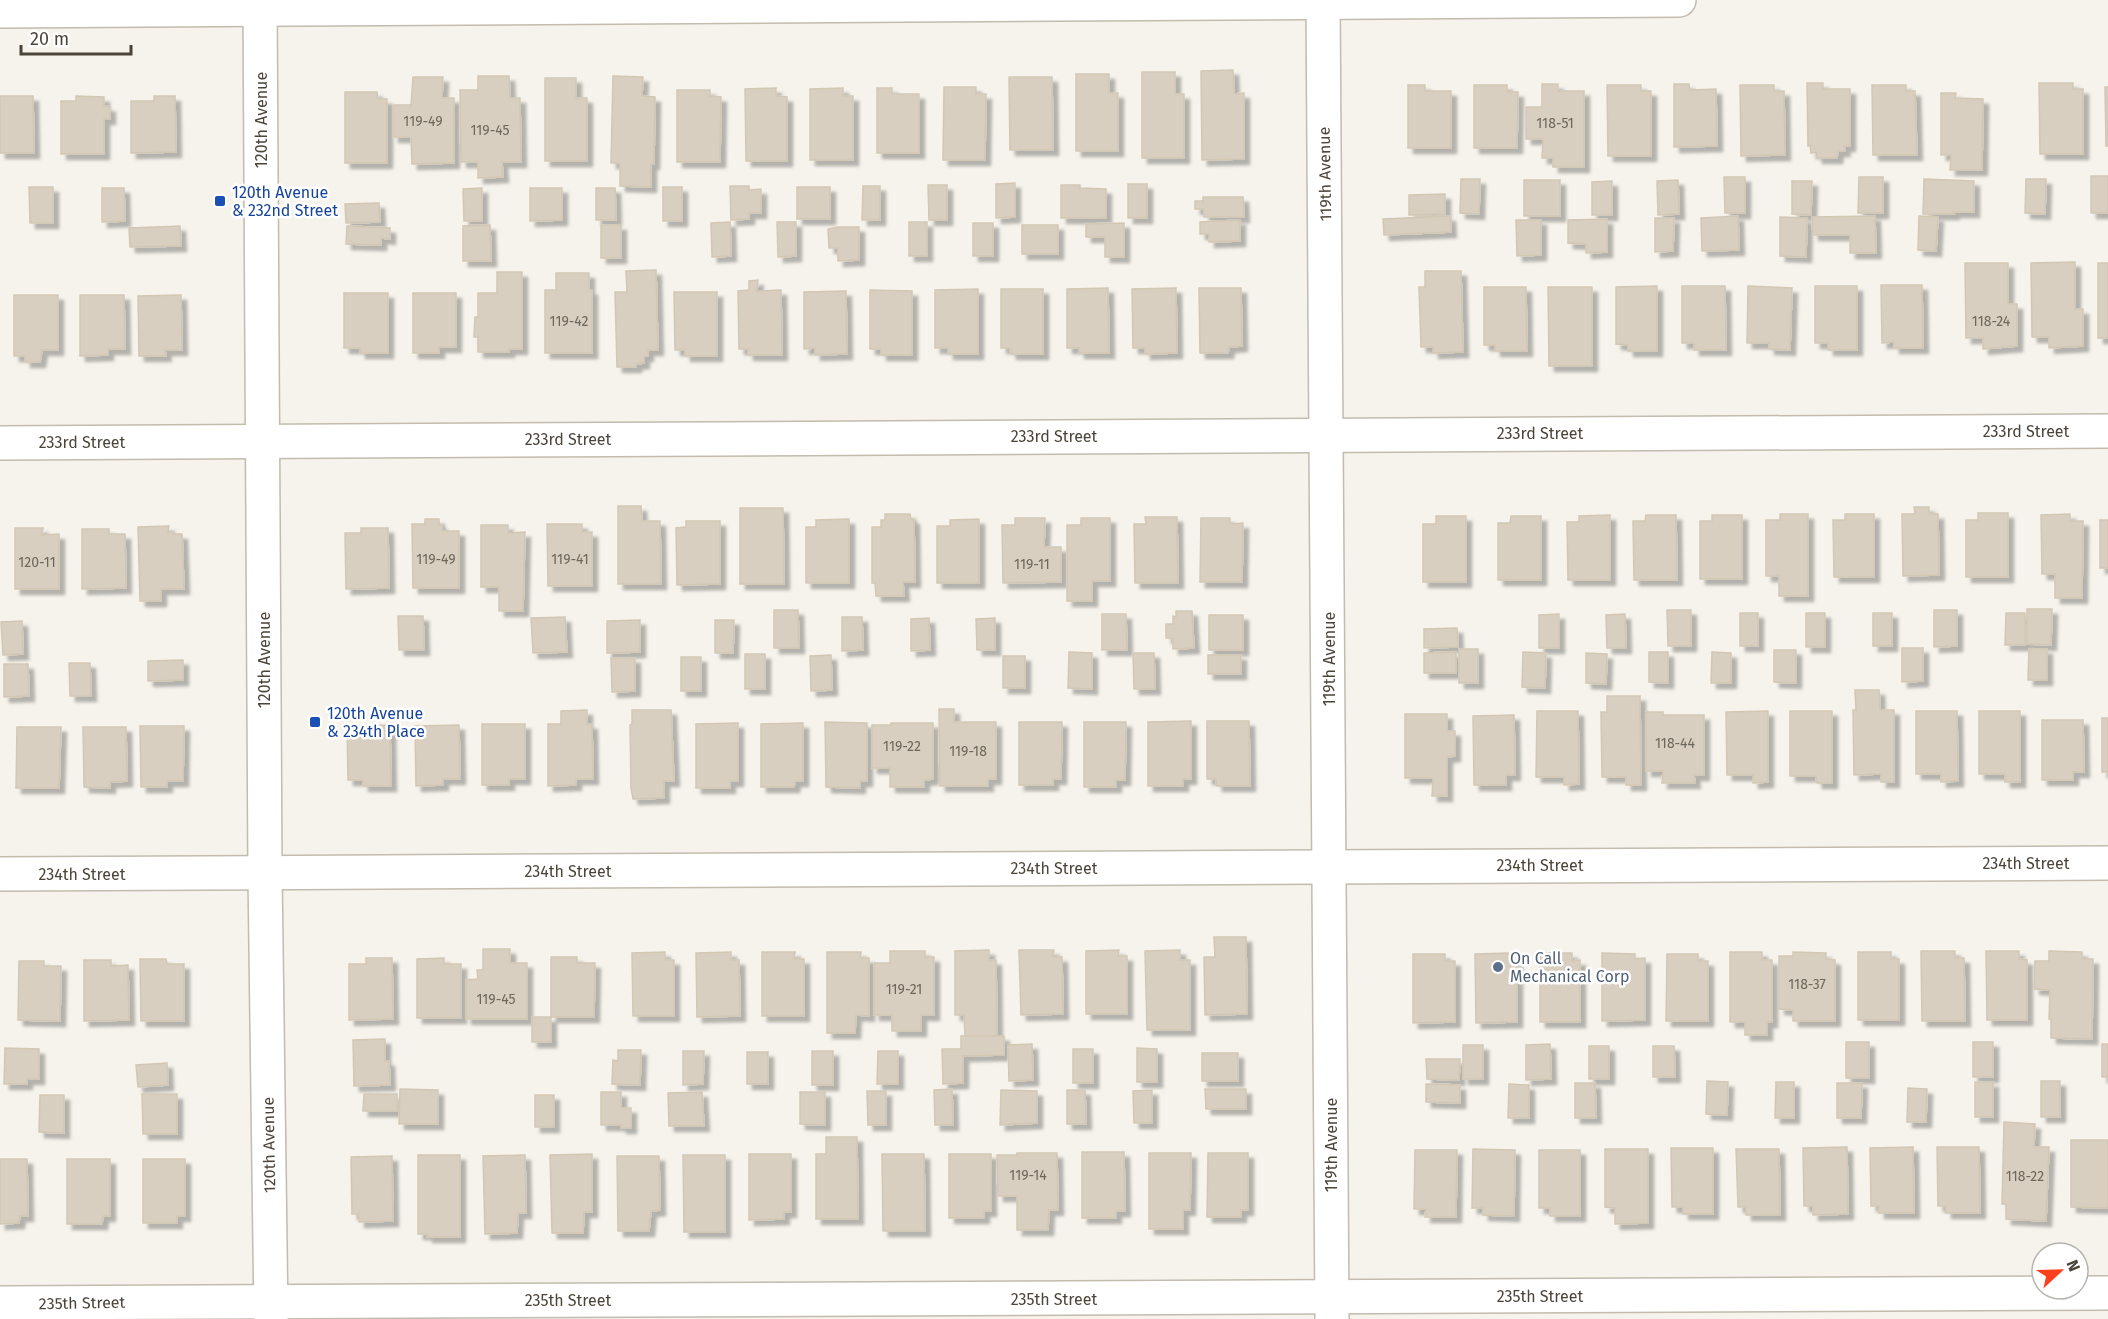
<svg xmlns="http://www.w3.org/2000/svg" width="2108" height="1319" font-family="'Fira Sans',sans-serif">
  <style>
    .building { fill: #d8cfc1; stroke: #d3c7b4; stroke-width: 1.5; filter: url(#shadow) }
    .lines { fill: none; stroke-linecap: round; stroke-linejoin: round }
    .minor-casing { stroke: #c2bbae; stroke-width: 36 }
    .tertiary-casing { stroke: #c2bbae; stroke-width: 36 }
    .minor { stroke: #fff; stroke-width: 33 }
    .tertiary { stroke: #fff; stroke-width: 33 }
    .transit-dot { fill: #1a4fb4; stroke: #fff; stroke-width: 2 }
    .service-dot { fill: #5c6f8a; stroke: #fff; stroke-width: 2 }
    .labels { text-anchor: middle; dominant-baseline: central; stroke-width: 5; stroke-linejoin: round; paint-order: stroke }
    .number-label { font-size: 14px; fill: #6e675b }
    .street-label { font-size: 16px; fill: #4b4439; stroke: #fff }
    .transit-label { font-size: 16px; fill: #164399; stroke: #fff; text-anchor: start }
    .service-label { font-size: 16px; fill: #4e5e75; stroke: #fff; text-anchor: start }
  </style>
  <defs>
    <filter id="shadow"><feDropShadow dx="5.5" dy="5.5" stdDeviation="1.5" flood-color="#0004"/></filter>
  </defs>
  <rect width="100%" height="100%" fill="#f6f3ec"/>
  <g class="building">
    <polygon points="1233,70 1234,94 1244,93 1244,159 1202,160 1201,71"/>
    <polygon points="1142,72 1175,72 1175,94 1184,94 1184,158 1142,158"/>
    <polygon points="1076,74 1109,74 1109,93 1118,93 1118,151 1076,151"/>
    <polygon points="478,76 509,76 510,98 520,98 521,162 502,162 503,177 478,178 478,162 461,162 460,90 478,90"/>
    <polygon points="613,76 643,77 642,96 655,97 654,164 651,164 651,187 620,186 620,163 611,163"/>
    <polygon points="413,77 443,77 442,98 454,98 454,163 412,164 411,137 393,137 393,105 411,105"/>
    <polygon points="1009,77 1052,77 1053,150 1010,150"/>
    <polygon points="545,78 576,78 576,98 587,98 587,161 545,161"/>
    <polygon points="1807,83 1823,83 1823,89 1850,89 1850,146 1844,146 1845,151 1838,151 1837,158 1817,158 1816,152 1811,153 1810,145 1808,146"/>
    <polygon points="2039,83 2073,83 2073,89 2083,89 2083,154 2040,154"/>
    <polygon points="1542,84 1558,84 1558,91 1584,91 1584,167 1553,167 1553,158 1542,158 1543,139 1526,139 1526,107 1542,107"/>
    <polygon points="1674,84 1689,84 1690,90 1716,89 1717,146 1674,147"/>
    <polygon points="1408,85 1425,85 1425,91 1451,91 1451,148 1408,148"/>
    <polygon points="1474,85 1507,85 1507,92 1518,92 1517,148 1474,148"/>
    <polygon points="1607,85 1641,85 1641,91 1651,91 1651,156 1608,156"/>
    <polygon points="1740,85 1774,85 1774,91 1784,91 1785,155 1741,156"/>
    <polygon points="1872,85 1906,85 1906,91 1915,91 1917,155 1873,155"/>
    <polygon points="944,87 976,87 976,94 986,94 985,160 943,160"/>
    <polygon points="2105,87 2108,87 2108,146 2106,146"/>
    <polygon points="776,88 776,96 787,97 787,161 746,161 745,89"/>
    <polygon points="843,88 843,96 853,96 853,160 810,160 810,89"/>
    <polygon points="877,88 892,88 892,94 919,94 919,153 877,153"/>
    <polygon points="677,90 710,90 710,96 721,97 720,162 677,162"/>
    <polygon points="345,92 377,92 378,99 387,99 387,163 345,163"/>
    <polygon points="1941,93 1956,93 1955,98 1983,99 1982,170 1950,170 1951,155 1941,155"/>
    <polygon points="0,96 33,96 34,153 0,153"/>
    <polygon points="76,96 104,97 104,106 110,107 110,119 104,119 104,154 61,154 61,101 76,101"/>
    <polygon points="154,96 175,96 176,152 131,153 131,101 154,101"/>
    <rect x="2091" y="176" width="17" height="37"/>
    <polygon points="1724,177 1745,177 1745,213 1725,213"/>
    <polygon points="1859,177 1883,177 1883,213 1858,213"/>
    <polygon points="1461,179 1480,179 1479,214 1460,213"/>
    <polygon points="1924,179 1974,181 1974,212 1953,212 1954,214 1923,214"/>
    <polygon points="2026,179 2046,179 2045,214 2025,213"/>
    <rect x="1524" y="180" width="36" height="36"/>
    <polygon points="1678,180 1679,214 1658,215 1657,181"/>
    <polygon points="1612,181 1612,215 1592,215 1592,182"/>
    <polygon points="1792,181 1812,181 1811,215 1792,214"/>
    <polygon points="1015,183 1015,217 996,218 996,184"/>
    <rect x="1128" y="184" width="19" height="34"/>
    <polygon points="928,185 947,185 947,220 929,220"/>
    <polygon points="1061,185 1080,185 1080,188 1106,189 1106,218 1061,218"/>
    <polygon points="730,186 749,186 749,190 761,189 761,213 749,213 749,219 731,220"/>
    <polygon points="863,186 880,186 880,220 862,220"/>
    <polygon points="29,187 53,187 53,223 30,223"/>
    <rect x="663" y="187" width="19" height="34"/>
    <rect x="797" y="187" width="33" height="32"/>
    <polygon points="102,188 124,188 125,221 102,222"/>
    <polygon points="482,188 482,221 464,221 463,189"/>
    <polygon points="530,188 562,188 562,220 530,221"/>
    <polygon points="596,188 615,188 616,220 596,220"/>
    <polygon points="1445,194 1445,214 1409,215 1409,195"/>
    <polygon points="1203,197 1243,197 1244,217 1204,217 1204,209 1195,209 1195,201 1203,201"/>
    <polygon points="379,203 380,222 346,223 345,204"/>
    <polygon points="1450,216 1451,232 1384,235 1383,219"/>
    <polygon points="1738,216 1739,250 1702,251 1701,218"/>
    <polygon points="1875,216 1876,253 1850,253 1850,235 1813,235 1812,217"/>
    <polygon points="1919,216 1938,217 1936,251 1918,250"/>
    <polygon points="1780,217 1807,218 1806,257 1780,256"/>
    <polygon points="1655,218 1674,218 1673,251 1655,252"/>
    <polygon points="1607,219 1607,252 1586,253 1586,244 1568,243 1568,220"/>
    <polygon points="1240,220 1240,241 1209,242 1209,234 1200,234 1200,222"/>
    <polygon points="1516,220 1541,220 1541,255 1517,256"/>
    <polygon points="730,222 731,256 712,257 711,223"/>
    <polygon points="777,222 796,222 796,256 778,257"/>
    <rect x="909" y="222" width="18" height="34"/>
    <rect x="973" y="223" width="20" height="33"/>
    <polygon points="1124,223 1124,257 1105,257 1105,237 1086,237 1086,224"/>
    <polygon points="490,225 491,261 463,261 463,226"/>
    <rect x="601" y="225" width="20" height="33"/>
    <rect x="1022" y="225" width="36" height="29"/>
    <polygon points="180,226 181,246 130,247 129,228"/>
    <polygon points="347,226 390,228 390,239 381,238 381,245 346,244"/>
    <polygon points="838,227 859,227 859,260 838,261 838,248 829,248 828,229"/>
    <polygon points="2075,262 2075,309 2083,309 2083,346 2049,348 2049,337 2032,337 2031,263"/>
    <polygon points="1965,263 2008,263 2008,304 2017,304 2017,346 1983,349 1983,338 1966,338"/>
    <rect x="2098" y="263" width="10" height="75"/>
    <polygon points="656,270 658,350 648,350 648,356 644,356 644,363 636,364 636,367 617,367 615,292 627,292 626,271"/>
    <polygon points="1425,271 1461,271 1463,352 1433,353 1433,347 1421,347 1419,287 1425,287"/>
    <polygon points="497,272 522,272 522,349 509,349 509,352 478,352 478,337 474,337 475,317 478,317 478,293 497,293"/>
    <polygon points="556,273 589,273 589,290 592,290 592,353 545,353 545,290 556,290"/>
    <polygon points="758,280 757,291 781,290 782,355 748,355 748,349 739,349 738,291 749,290 749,281"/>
    <polygon points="1881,285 1922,285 1923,348 1894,348 1894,342 1882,343"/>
    <polygon points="1657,286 1657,351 1628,351 1628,345 1616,344 1616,287"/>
    <polygon points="1682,286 1725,286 1726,350 1694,350 1694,343 1682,343"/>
    <polygon points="1748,286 1792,288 1790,350 1769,349 1769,343 1747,343"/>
    <polygon points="1815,286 1857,286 1857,350 1828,350 1828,343 1815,343"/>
    <polygon points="1484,287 1526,287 1527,351 1495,351 1495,345 1484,345"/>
    <polygon points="1548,287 1592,287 1592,366 1549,366"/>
    <polygon points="1108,288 1109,353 1079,353 1079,348 1067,348 1067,289"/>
    <polygon points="1176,288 1177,353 1145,354 1145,348 1133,348 1132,289"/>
    <polygon points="1199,288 1241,288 1242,346 1229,347 1228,353 1200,353"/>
    <polygon points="978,289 978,354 948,354 948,348 935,348 935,290"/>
    <polygon points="1001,289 1043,289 1043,354 1011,354 1010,348 1001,348"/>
    <polygon points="870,290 912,291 912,355 881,355 881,349 870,349"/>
    <polygon points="846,291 847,354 815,355 815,348 804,349 804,292"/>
    <polygon points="674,292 717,292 717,356 685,356 685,350 675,350"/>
    <polygon points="344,293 388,293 388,353 360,353 360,348 344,348"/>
    <polygon points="413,293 456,293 456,347 439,347 439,353 413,353"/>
    <polygon points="14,295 58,295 58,350 42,350 40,362 25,362 25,356 14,356"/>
    <polygon points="80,295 124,295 125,349 108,349 108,355 80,356"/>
    <polygon points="181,295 182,350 165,350 166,356 139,356 138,296"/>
    <polygon points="618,506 641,506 642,521 660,521 661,584 618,584"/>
    <polygon points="1914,507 1929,507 1929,514 1938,514 1939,575 1903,576 1902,514 1915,514"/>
    <polygon points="740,508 783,508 784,584 740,584"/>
    <polygon points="1978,513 2008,513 2008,577 1966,577 1966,520 1978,520"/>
    <polygon points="885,514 910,514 911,519 914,519 915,582 903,582 904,596 876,596 875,583 872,583 872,527 881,527 881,520 885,520"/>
    <polygon points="1780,514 1808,514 1808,596 1779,596 1779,576 1766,576 1766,520 1780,520"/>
    <polygon points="1845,514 1874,514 1874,577 1834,577 1833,520 1845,520"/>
    <polygon points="2070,514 2070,521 2083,521 2082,598 2055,598 2055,574 2042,574 2041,515"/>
    <polygon points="1610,515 1610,580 1568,580 1567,522 1579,522 1579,516"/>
    <polygon points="1646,515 1676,515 1677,580 1634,580 1633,521 1645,521"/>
    <polygon points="1712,515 1742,515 1742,579 1700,579 1700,521 1712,521"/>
    <polygon points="1436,516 1466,516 1466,582 1423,582 1423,524 1436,524"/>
    <polygon points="1511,516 1541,516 1541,580 1498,580 1498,523 1510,523"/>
    <polygon points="1145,517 1177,517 1178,583 1135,583 1134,524 1146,524"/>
    <polygon points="1015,518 1045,518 1044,547 1061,547 1061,582 1003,583 1002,525 1015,525"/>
    <polygon points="1081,518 1110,518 1110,581 1092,581 1092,601 1067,601 1067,525 1081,525"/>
    <polygon points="1201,518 1230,518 1230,524 1243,523 1242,582 1200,582"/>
    <polygon points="425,519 439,519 439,524 442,525 442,531 459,531 459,588 413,588 412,524 425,524"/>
    <polygon points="849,519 849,583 806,583 806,527 816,527 816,520"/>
    <polygon points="979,519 979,583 937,583 937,526 950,526 950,520"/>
    <rect x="2100" y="520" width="8" height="48"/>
    <polygon points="686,521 720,521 720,584 677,585 676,528 686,527"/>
    <polygon points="547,524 582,524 582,532 592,532 592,586 548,586"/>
    <polygon points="481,525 508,525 508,533 525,532 523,611 499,611 499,587 481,587"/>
    <polygon points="169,526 168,532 173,532 173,534 182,534 184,589 161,589 161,601 140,601 138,527"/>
    <polygon points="15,528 43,528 42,535 59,534 59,589 15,589"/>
    <polygon points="361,528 388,528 389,588 346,589 345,533 361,533"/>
    <polygon points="82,529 109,529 109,534 125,534 126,588 82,589"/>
    <polygon points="2027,609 2052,609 2051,645 2027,644"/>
    <polygon points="774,610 798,610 799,648 774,648"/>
    <polygon points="1667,610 1691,610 1691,646 1668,646"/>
    <polygon points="1934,610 1957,610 1957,646 1934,647"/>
    <polygon points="1176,611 1192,611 1194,648 1173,649 1173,638 1166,638 1166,624 1173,624 1173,616 1176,617"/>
    <rect x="1740" y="613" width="18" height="33"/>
    <rect x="1806" y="613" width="19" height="34"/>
    <rect x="1873" y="613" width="19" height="33"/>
    <polygon points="2006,613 2025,613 2025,645 2005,645"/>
    <polygon points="1102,614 1126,614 1127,650 1102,650"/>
    <polygon points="1559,614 1559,648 1539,648 1539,615"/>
    <polygon points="1625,614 1626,648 1607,648 1606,615"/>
    <rect x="1209" y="615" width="34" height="35"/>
    <polygon points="398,616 423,616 424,650 399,650"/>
    <polygon points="565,617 567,652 533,653 531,618"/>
    <polygon points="842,617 862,617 863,650 842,651"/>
    <polygon points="929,618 930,650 911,651 911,619"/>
    <polygon points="995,618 995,650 977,650 976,619"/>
    <polygon points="640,620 640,652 607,653 607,621"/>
    <polygon points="715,620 734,620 733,653 715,653"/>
    <polygon points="22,621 23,654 3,655 1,622"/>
    <polygon points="1457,628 1458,647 1424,648 1424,629"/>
    <polygon points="1902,648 1923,648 1923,681 1902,682"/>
    <rect x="1459" y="649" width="19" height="34"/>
    <polygon points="2029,649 2047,649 2047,680 2028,680"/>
    <polygon points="1774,650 1796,650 1796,683 1774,682"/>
    <polygon points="1069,652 1092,653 1092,689 1068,688"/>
    <polygon points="1456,652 1456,673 1424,673 1424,653"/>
    <polygon points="1523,652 1546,653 1545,688 1522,687"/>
    <polygon points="1649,652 1668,652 1668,683 1649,682"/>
    <polygon points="1712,652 1731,653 1731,683 1711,683"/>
    <polygon points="1133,653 1154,653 1155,689 1134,689"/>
    <polygon points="1586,653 1607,654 1606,684 1586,683"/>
    <rect x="745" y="654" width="20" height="35"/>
    <polygon points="831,655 832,690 811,691 810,656"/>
    <rect x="1208" y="655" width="33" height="19"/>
    <rect x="1003" y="656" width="22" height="32"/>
    <rect x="681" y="657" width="20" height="34"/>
    <polygon points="611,658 635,658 635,691 612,692"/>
    <polygon points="183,660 183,680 148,681 148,661"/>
    <polygon points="69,663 90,663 91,696 70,696"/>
    <polygon points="4,664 28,664 29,696 4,697"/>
    <polygon points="1855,690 1879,690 1880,710 1894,710 1894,782 1881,782 1881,774 1854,775 1853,710 1856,710"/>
    <polygon points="1607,696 1640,696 1641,785 1626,785 1626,777 1602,777 1601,712 1607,712"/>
    <polygon points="939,709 954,709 954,722 996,722 996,779 988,779 988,786 940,786"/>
    <polygon points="587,710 587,724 592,724 593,779 576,779 576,785 548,786 548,724 561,724 561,711"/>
    <polygon points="632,710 671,710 674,781 664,781 664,798 633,799 631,788 630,725 632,724"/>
    <polygon points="1537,711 1578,711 1579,784 1564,785 1564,777 1536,777"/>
    <polygon points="1768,711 1768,782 1753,783 1753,775 1727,775 1726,712"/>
    <polygon points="1790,711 1832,711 1832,783 1817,783 1816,776 1790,776"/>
    <polygon points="1916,711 1957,711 1958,781 1941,782 1941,774 1916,774"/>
    <polygon points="1979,711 2020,711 2020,782 2005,782 2005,774 1979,774"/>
    <polygon points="1646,712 1663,712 1663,715 1704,715 1704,775 1694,775 1695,783 1662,783 1663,771 1646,771"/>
    <polygon points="1405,714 1447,714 1447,731 1455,731 1455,756 1447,757 1447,796 1432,796 1433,778 1405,778"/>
    <polygon points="1514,715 1515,775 1506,775 1506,785 1474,785 1473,716"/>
    <rect x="2102" y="718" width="6" height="54"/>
    <polygon points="2042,720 2083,720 2084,772 2073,772 2073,780 2042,780"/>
    <polygon points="1191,721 1191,779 1183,779 1183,786 1148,786 1148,722"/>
    <polygon points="1207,721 1249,721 1250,786 1217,786 1216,779 1207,779"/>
    <polygon points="825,722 867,723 867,781 860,781 860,788 826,787"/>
    <polygon points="1019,722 1062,722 1061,779 1053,779 1053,785 1019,785"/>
    <polygon points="1084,722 1126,722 1125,780 1116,780 1116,787 1084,787"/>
    <polygon points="738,723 738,781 730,781 730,788 696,788 696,724"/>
    <polygon points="803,723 803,781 795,781 794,787 761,787 761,724"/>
    <polygon points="891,723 933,723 933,779 924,780 924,787 890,787 890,768 872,768 872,725 891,725"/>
    <polygon points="482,724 525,724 525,779 509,779 509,785 482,785"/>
    <polygon points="390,725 391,786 363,786 363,780 348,780 347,726"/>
    <polygon points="459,725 460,779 443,779 443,785 416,786 415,726"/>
    <polygon points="140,726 184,726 183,781 167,781 167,787 141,787"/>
    <polygon points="17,727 61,727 59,788 16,788"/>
    <polygon points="83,727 126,727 127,781 110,782 110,788 84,787"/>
    <polygon points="1214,937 1246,937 1247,1014 1205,1015 1204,957 1215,957"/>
    <polygon points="483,949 510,949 510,963 527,963 527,1019 466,1019 466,980 478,979 477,970 483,970"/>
    <polygon points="989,950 989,960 996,960 997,1036 965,1036 964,1015 955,1015 955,951"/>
    <polygon points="1019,950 1054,950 1053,957 1062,957 1063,1014 1021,1015"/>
    <polygon points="1119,950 1118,956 1127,956 1127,1014 1086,1014 1086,951"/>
    <polygon points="1180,950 1180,960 1190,960 1190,1030 1147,1030 1145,951"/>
    <polygon points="890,951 925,951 925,957 934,957 934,1015 921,1015 921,1031 892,1031 892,1015 874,1015 874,963 890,963"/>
    <polygon points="1921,951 1955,951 1955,958 1964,958 1965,1021 1922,1021"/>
    <polygon points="1986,951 2019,951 2019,959 2027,960 2027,1020 1987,1020"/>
    <polygon points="2049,951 2082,952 2082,959 2093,959 2092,1039 2051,1038 2051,1019 2049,1019 2050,990 2034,989 2035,961 2049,961"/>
    <polygon points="665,952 665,960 674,960 674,1016 633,1016 632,953"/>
    <polygon points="731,952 731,960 739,960 740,1016 697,1017 696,953"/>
    <polygon points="762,952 795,952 794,959 804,959 804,1016 762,1016"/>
    <polygon points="827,952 861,952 860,958 869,958 869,1016 856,1015 855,1033 827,1033"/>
    <polygon points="1730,952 1762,952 1762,960 1772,960 1772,1022 1767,1022 1767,1035 1745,1035 1745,1022 1730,1022"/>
    <polygon points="1793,952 1826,953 1826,959 1835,960 1835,1021 1793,1021 1793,1010 1779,1009 1779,956 1793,956"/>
    <polygon points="1858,952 1891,952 1891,959 1899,959 1899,1020 1858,1020"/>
    <polygon points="1508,953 1508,961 1517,961 1517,1022 1476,1023 1475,954"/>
    <polygon points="1540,953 1572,953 1572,961 1580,960 1580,1022 1540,1022"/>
    <polygon points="1602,953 1635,954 1635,959 1645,958 1645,1020 1602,1021"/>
    <polygon points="1413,954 1445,954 1445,961 1455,961 1455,1022 1413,1023"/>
    <polygon points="1667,954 1698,954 1698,961 1708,961 1708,1021 1666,1021"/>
    <polygon points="551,957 577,957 577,963 595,963 594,1017 551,1017"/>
    <polygon points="366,958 392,958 393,1019 349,1020 349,964 366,964"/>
    <polygon points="444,958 444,964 461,964 461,1018 417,1018 417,959"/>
    <polygon points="140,959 166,959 167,964 184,964 184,1021 141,1021"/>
    <polygon points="84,960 111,960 111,966 128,965 129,1020 84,1021"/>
    <polygon points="19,961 44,961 44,966 61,966 60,1021 18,1020"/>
    <rect x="532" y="1017" width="19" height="25"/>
    <polygon points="961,1036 1004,1036 1004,1055 963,1056 963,1083 943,1084 942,1049 961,1049"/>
    <polygon points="385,1039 385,1061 389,1061 390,1085 354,1086 353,1040"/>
    <rect x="1846" y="1042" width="23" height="36"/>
    <rect x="1973" y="1042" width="20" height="35"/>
    <polygon points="1032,1044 1033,1080 1009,1081 1008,1045"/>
    <polygon points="1550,1044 1551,1079 1526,1080 1526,1045"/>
    <rect x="2102" y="1044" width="6" height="33"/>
    <rect x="1463" y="1045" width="20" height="34"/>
    <rect x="1589" y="1046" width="20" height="33"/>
    <polygon points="1653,1046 1674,1046 1675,1077 1653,1077"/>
    <polygon points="5,1048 39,1049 39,1079 27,1079 27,1084 4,1084"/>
    <polygon points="1137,1048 1157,1049 1157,1082 1137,1082"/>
    <rect x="1073" y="1049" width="20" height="34"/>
    <polygon points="618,1050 641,1050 640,1085 612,1084 613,1060 618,1061"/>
    <polygon points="683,1051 704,1051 703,1084 683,1085"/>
    <rect x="812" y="1051" width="21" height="34"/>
    <polygon points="878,1051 898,1051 898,1084 877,1084"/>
    <rect x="747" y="1052" width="21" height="32"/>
    <rect x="1202" y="1053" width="36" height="28"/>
    <polygon points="1426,1059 1460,1059 1459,1080 1427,1079"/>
    <polygon points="167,1063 168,1085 138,1087 136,1065"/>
    <polygon points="1707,1081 1728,1082 1727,1115 1706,1114"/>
    <rect x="2041" y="1081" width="19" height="36"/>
    <polygon points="1776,1082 1794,1082 1794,1118 1775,1118"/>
    <rect x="1975" y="1082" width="18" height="35"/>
    <polygon points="1575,1083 1595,1083 1596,1118 1575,1118"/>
    <polygon points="1837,1083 1862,1083 1861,1118 1837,1118"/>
    <polygon points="1426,1084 1460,1085 1460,1103 1426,1102"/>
    <polygon points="1509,1084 1529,1085 1529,1118 1508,1118"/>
    <polygon points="1908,1088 1927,1089 1926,1122 1907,1122"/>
    <polygon points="400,1089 438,1090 438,1124 399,1124"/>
    <polygon points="952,1089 953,1125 935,1125 934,1090"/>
    <polygon points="1205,1089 1246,1089 1246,1109 1206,1109"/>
    <polygon points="1001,1090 1037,1091 1037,1123 1000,1125"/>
    <polygon points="1067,1090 1085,1090 1086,1124 1067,1124"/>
    <polygon points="1152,1090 1152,1123 1134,1123 1133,1091"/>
    <polygon points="867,1091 886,1091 886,1125 868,1125"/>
    <polygon points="601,1092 621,1092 621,1108 631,1108 631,1128 621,1128 621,1125 601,1125"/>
    <polygon points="702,1092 704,1126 669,1126 668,1093"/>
    <polygon points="800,1092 825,1092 825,1125 800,1124"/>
    <polygon points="142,1094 177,1094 177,1134 143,1134"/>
    <polygon points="364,1094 397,1094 397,1111 363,1111"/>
    <polygon points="40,1095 64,1095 64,1133 39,1132"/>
    <rect x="535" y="1095" width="19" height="32"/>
    <polygon points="2004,1122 2035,1124 2034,1147 2049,1147 2046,1221 2006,1219 2006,1204 2002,1204"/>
    <polygon points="826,1137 857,1137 858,1219 816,1219 816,1154 826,1154"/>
    <polygon points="2071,1140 2108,1140 2108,1208 2071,1207"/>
    <polygon points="1847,1147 1848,1214 1813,1215 1813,1206 1804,1206 1803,1148"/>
    <polygon points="1913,1147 1914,1213 1879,1213 1879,1206 1871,1206 1870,1148"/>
    <polygon points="1937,1147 1979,1147 1980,1213 1946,1213 1946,1206 1938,1206"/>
    <polygon points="1671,1148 1713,1148 1713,1214 1683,1214 1683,1207 1672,1207"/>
    <polygon points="1473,1149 1515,1150 1514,1216 1483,1215 1483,1208 1472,1208"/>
    <polygon points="1605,1149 1648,1149 1648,1223 1615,1224 1615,1208 1605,1207"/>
    <polygon points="1736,1149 1779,1149 1780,1215 1746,1215 1746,1207 1738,1207"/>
    <polygon points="1415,1150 1457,1150 1456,1217 1425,1217 1426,1209 1414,1209"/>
    <polygon points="1539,1150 1580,1150 1580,1216 1550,1216 1550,1208 1539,1208"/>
    <polygon points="1082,1152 1124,1152 1125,1211 1116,1211 1116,1218 1082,1218"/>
    <polygon points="1017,1153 1057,1153 1058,1210 1049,1210 1048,1230 1017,1230 1017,1196 998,1196 997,1155 1017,1155"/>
    <polygon points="1149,1153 1191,1153 1190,1210 1183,1210 1183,1229 1149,1229"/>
    <polygon points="1208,1153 1248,1153 1248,1210 1241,1210 1241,1217 1207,1217"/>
    <polygon points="592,1154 592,1212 584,1212 583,1233 552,1233 550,1155"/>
    <polygon points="749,1154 791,1154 791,1212 784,1212 784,1219 749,1220"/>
    <polygon points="882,1154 924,1154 925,1231 883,1231"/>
    <polygon points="949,1154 991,1154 991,1211 984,1211 984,1218 949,1218"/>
    <polygon points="418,1155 460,1155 460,1237 427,1237 427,1234 418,1234"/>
    <polygon points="525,1155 526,1213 518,1213 517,1233 485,1234 483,1156"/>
    <polygon points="683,1155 725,1155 725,1232 684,1232"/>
    <polygon points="392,1156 393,1221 359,1222 359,1214 352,1214 351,1157"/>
    <polygon points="617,1156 659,1156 660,1210 651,1211 649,1231 618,1231"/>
    <polygon points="0,1159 27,1159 28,1216 20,1216 19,1223 0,1224"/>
    <polygon points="67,1159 110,1159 110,1216 103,1216 102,1224 67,1224"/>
    <polygon points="143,1159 185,1159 185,1216 177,1216 177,1223 143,1223"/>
  </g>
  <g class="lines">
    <defs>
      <g id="minor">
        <polyline points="1323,0 1332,1318"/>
        <polyline points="0,11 1679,0"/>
        <polyline points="0,443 2108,431"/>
        <polyline points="0,874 2108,863"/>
        <polyline points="0,1303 2108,1293"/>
      </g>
      <polyline id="tertiary" points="260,0 265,873 271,1319"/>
    </defs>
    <use href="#minor" class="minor-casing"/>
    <use href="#tertiary" class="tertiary-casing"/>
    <use href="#minor" class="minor"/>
    <use href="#tertiary" class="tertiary"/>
  </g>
  <g class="transit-dot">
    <rect x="214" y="195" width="12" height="12" rx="3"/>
    <rect x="309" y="716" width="12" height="12" rx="3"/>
  </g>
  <circle class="service-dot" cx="1498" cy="967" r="6"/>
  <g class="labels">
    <g class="number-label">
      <text x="423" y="121">119-49</text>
      <text x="1555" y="123">118-51</text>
      <text x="490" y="130">119-45</text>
      <text x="569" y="321">119-42</text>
      <text x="1991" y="321">118-24</text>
      <text x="436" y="559">119-49</text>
      <text x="570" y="559">119-41</text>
      <text x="37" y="562">120-11</text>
      <text x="1032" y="564">119-11</text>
      <text x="1675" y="743">118-44</text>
      <text x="902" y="746">119-22</text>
      <text x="968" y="751">119-18</text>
      <text x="1807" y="984">118-37</text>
      <text x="904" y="989">119-21</text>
      <text x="496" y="999">119-45</text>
      <text x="1028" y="1175">119-14</text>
      <text x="2025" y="1176">118-22</text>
    </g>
    <g class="street-label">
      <text transform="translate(261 120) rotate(-90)">120th Avenue</text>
      <text transform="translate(1325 174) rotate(-91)">119th Avenue</text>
      <text x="2026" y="431">233rd Street</text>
      <text x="1540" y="433">233rd Street</text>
      <text x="1054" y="436">233rd Street</text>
      <text x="568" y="439">233rd Street</text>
      <text x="82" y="442">233rd Street</text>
      <text transform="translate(1329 659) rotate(-90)">119th Avenue</text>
      <text transform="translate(264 660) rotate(-90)">120th Avenue</text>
      <text x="2026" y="863">234th Street</text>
      <text x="1540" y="865">234th Street</text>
      <text x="1054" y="868">234th Street</text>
      <text x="568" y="871">234th Street</text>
      <text x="82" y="874">234th Street</text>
      <text transform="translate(269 1145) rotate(-91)">120th Avenue</text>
      <text transform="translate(1331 1145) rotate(-90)">119th Avenue</text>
      <text x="1540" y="1296">235th Street</text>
      <text x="1054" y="1299">235th Street</text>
      <text x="568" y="1300">235th Street</text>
      <text transform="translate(82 1303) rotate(-1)">235th Street</text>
    </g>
    <g class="transit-label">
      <text x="232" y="192">120th Avenue<tspan x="232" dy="18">&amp; 232nd Street</tspan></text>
      <text x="327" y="713">120th Avenue<tspan x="327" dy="18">&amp; 234th Place</tspan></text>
    </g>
    <g class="service-label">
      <text x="1510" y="958">On Call<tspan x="1510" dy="18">Mechanical Corp</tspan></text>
    </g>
  </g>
  <g transform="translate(2060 1271) rotate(68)"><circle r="28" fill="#ffffff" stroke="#b7b4b0" stroke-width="1.5"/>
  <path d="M0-4.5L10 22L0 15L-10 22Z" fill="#fc3f1d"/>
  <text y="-9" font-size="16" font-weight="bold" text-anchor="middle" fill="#4b4439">N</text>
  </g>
  <path d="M21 45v9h110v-9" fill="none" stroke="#4b4439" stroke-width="3"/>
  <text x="30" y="45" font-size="18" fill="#4b4439" stroke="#ffffff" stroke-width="4.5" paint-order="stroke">20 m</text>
</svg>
